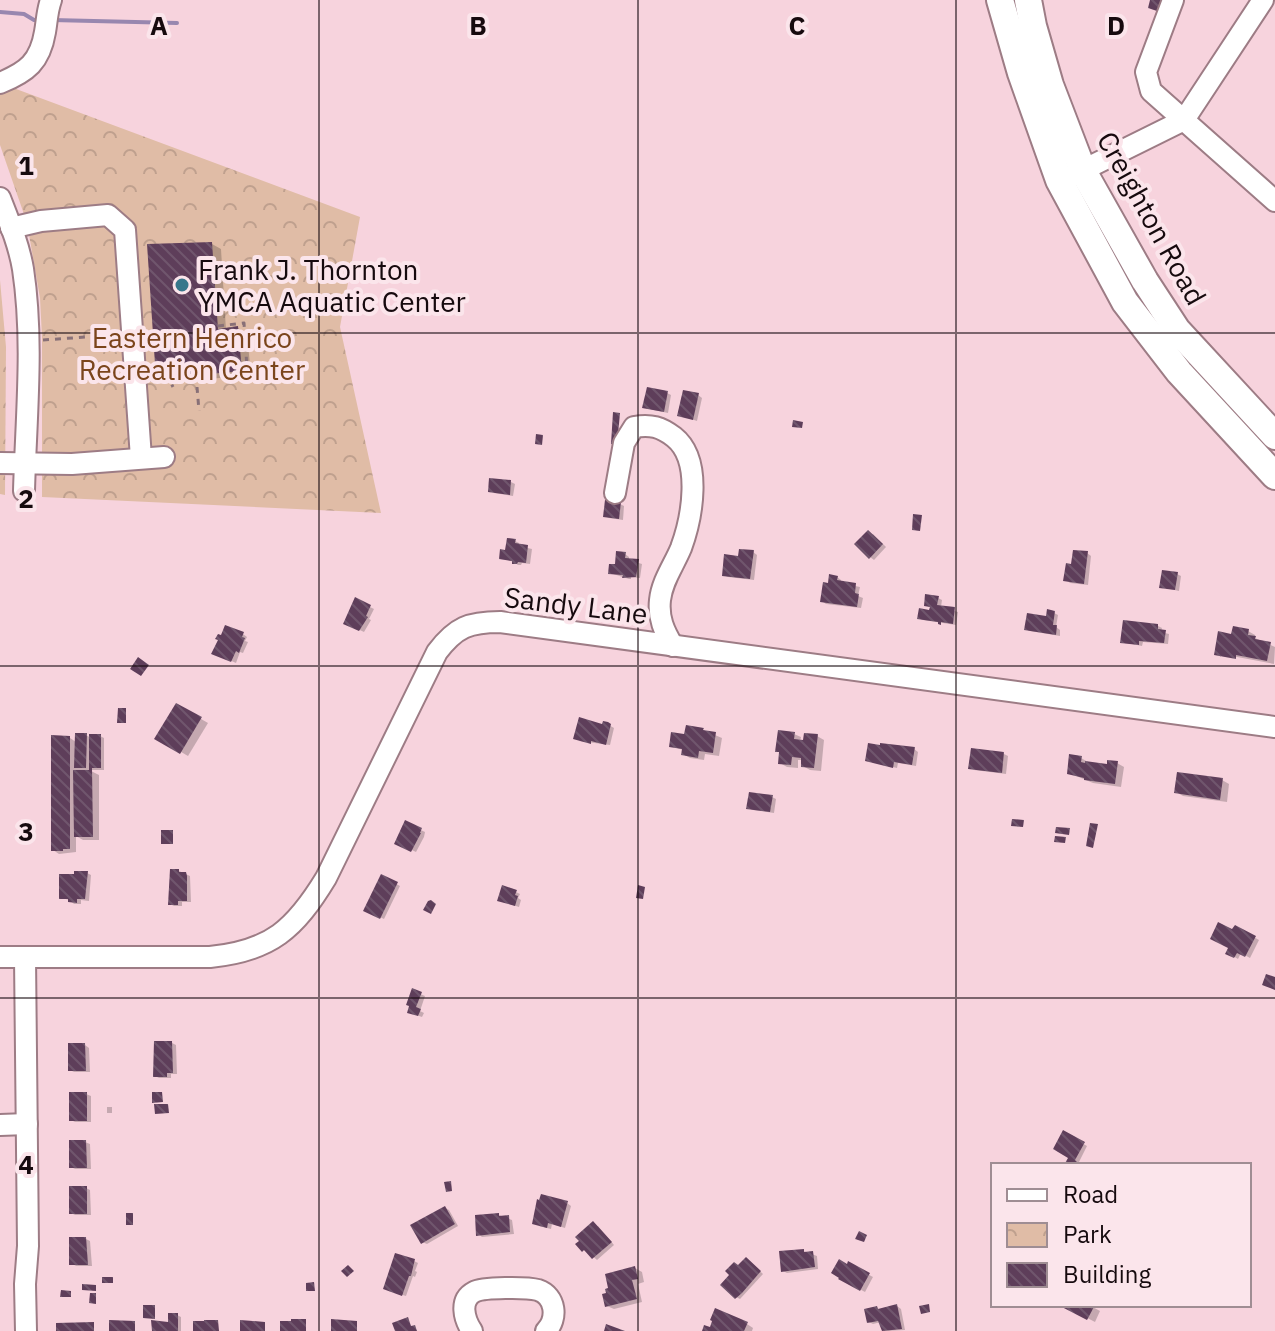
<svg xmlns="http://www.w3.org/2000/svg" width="1275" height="1331" font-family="'IBM Plex Sans',sans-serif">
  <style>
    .park { fill: url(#park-crowns) }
    .shadow { fill: #0003 }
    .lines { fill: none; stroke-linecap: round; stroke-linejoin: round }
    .stream { stroke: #9887af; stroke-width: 4 }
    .building { fill: url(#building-back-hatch) }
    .minor-casing { stroke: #9d7c85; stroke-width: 24 }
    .major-casing { stroke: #9d7c85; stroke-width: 30 }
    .path { stroke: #887077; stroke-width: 3; stroke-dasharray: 6 6; stroke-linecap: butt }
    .minor { stroke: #fff; stroke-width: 20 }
    .major { stroke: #fff; stroke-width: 26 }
    .grid { fill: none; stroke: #160a0e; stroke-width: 2; stroke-opacity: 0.55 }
    .poi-dot { fill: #38778b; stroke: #fbe5eb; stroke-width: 3 }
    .labels { text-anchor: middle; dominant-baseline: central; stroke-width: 8; stroke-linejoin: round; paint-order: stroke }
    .street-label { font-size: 28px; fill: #160a0e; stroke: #fbe5eb }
    .poi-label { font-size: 28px; fill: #160a0e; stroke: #fbe5eb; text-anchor: start }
    .park-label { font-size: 28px; fill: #7b451c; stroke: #fbe5eb }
    .grid-label { font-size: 26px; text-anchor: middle; font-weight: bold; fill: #160a0e; stroke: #fbe5eb; stroke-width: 8; stroke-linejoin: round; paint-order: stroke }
  </style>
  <defs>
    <pattern id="park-crowns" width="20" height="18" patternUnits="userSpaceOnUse" patternTransform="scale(2)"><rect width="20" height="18" fill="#e0bca6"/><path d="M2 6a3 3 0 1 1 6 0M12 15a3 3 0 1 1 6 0" fill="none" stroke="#bfa08e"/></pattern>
    <pattern id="building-back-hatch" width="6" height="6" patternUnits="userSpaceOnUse" patternTransform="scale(2)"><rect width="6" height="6" fill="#5e3e5a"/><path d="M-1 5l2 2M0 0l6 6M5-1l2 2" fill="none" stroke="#70566d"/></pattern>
  </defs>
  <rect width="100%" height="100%" fill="#f7d3dd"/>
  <g class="park">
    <polygon points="0,83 360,217 340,327 381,513 42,497 42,337 40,298 27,223 0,145"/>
    <polygon points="0,280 6,347 5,495 0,494"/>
  </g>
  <g class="shadow">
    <polygon points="212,244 221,249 226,330 238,328 247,334 251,375 167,383 158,378"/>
    <polygon points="667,393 671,395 668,413 649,409"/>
    <polygon points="698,395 702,398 697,421 679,415"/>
    <polygon points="511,482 515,484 513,496 494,493 490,491"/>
    <polygon points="620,504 624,506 623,520 609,518 605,516"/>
    <polygon points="873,534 886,547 874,560 870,557"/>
    <polygon points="515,541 519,543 519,546 532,549 530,564 522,563 521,565 518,565 514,562 501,558"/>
    <polygon points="753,552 757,555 754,580 728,577 724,575 740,558"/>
    <polygon points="1087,553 1091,556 1088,585 1070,583 1066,580 1073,566"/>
    <polygon points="625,554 629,557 629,560 642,564 640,578 631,577 631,579 629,579 610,573"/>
    <polygon points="1177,574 1181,576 1179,591 1161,587"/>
    <polygon points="837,577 841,580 841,583 860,587 858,596 863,598 861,608 826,604 822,601 830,585"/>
    <polygon points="938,598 942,600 941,607 958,612 956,625 923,620 919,618 931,612 931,608 926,605"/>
    <polygon points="356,600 374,609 369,619 371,620 364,632 345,623"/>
    <polygon points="1054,613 1058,615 1056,627 1060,630 1060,636 1030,631 1026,629"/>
    <polygon points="1158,626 1162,628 1161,632 1169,634 1168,644 1143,642 1142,646 1122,642"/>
    <polygon points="1248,631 1255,635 1255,638 1275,647 1274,664 1221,654 1221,657 1216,654 1233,636"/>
    <polygon points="243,634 247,637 245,641 248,642 243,653 240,652 236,663 218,655"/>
    <polygon points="177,705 208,723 188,756 157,738"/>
    <polygon points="607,724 614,728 610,745 579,741"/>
    <polygon points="703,730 722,738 719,756 705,754 704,760 690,758 683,754 683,750 671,746 686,736"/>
    <polygon points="794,734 801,737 800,742 817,736 824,740 821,771 810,770 803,766 803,760 798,760 798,768 787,767 780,763 781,753 777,751"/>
    <polygon points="86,735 91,738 100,736 104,738 104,770 89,770 99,775 99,840 83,840 76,836 76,852 59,854 53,850 70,738 76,742"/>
    <polygon points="882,747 914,749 918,752 916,766 898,763 897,768 872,762"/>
    <polygon points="1004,754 1008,756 1006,774 974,770 970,768"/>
    <polygon points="1081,758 1088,762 1108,766 1117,763 1124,767 1121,787 1093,783 1069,773"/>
    <polygon points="1222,780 1229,784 1227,802 1183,796 1176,792"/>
    <polygon points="772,797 776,799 774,813 753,810 749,808"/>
    <polygon points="406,823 425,832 424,837 416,852 397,843"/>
    <polygon points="179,871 190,876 191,902 182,902 182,906 174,906 170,904"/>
    <polygon points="87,873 91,875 89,901 81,900 81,904 74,904 70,900 61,898"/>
    <polygon points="382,876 400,886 384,919 365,910"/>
    <polygon points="516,892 520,894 518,898 521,900 519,907 503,902"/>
    <polygon points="1236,927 1259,940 1250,958 1241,953 1238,959 1228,953 1236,955 1233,932"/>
    <polygon points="413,991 425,996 420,1011 424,1013 422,1017 413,1014"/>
    <polygon points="172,1043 176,1045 177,1074 171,1074 171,1078 159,1078 155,1076"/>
    <polygon points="85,1045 89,1048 90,1072 74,1072 70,1070"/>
    <polygon points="86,1094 91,1096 91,1122 75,1122 71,1120"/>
    <rect x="107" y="1107" width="5" height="6"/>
    <polygon points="1064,1133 1087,1146 1078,1164 1079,1165 1066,1165 1071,1157"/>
    <polygon points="85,1142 90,1144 91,1169 75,1169 71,1167"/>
    <polygon points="86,1188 90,1190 91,1215 75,1215 71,1213"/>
    <polygon points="567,1203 571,1206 565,1228 552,1224 551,1229 539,1226"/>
    <polygon points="445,1208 449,1210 458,1226 427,1244 422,1242"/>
    <polygon points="499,1215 512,1220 514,1234 482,1237 478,1234"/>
    <polygon points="598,1226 614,1245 597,1260 588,1252 583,1250"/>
    <polygon points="86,1239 90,1241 92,1266 76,1266 71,1263"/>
    <polygon points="803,1251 817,1256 818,1269 787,1273 783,1271"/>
    <polygon points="414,1261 418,1263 415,1271 417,1272 415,1277 413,1276 406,1296 389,1291"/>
    <polygon points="750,1262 763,1274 740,1299 736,1297 739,1267"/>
    <polygon points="849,1264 873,1277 865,1292 841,1279"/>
    <polygon points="635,1268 642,1272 644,1282 638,1284 642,1302 614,1309 607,1306"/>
    <polygon points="1062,1305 1089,1305 1100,1311 1095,1322"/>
    <polygon points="897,1306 901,1309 905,1330 884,1331 881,1322 873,1324 869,1322 877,1308 881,1310"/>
    <polygon points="177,1315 181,1317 181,1331 154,1331 171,1325"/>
    <polygon points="747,1324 753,1328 752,1331 704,1331"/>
  </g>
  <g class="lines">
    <g class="stream">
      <polyline points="0,12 24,14 34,20 39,20"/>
      <polyline points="52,20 177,23"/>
    </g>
  </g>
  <g class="building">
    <polygon points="1150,0 1170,0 1166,14 1148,8"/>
    <polygon points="212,242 218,329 238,326 242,371 156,379 147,244"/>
    <polygon points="647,387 668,391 664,412 642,408"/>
    <polygon points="683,390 699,393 693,420 677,416"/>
    <polygon points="613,412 620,413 617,445 611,444"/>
    <polygon points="793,420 803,422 802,428 792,427"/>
    <polygon points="536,434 543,435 542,445 535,444"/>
    <polygon points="489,478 511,480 510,495 488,492"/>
    <polygon points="605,500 621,502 619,519 603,517"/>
    <polygon points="913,514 922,515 920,531 912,530"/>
    <polygon points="868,530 883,544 869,559 854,544"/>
    <polygon points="507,538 516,539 515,543 528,545 526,563 518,562 517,564 512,564 512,561 499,559 500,549 505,550"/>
    <polygon points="739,549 754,550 750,579 722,576 724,554 738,556"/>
    <polygon points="1073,550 1088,551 1084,584 1063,581 1066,563 1071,564"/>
    <polygon points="616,551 626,552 625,558 639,559 636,577 622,578 623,575 608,574 609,564 615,564"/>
    <polygon points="1162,570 1178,572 1175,590 1159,588"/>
    <polygon points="829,574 838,576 837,580 856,583 855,593 859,594 857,607 820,602 823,582 828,583"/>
    <polygon points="925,594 939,596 937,605 955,607 953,624 941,622 941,625 938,624 938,622 917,619 919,608 929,610 930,607 924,606"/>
    <polygon points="355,597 371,605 366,616 368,617 359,631 343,624"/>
    <polygon points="1047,609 1055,611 1053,625 1057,625 1056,635 1024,630 1027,613 1046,616"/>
    <polygon points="1123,620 1158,624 1158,629 1166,630 1164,643 1139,641 1139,645 1120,643"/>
    <polygon points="225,625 244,632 242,637 245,638 239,653 236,651 231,662 211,654 218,640 215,639 218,634 221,635"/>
    <polygon points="1233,626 1249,629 1248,635 1256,636 1255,639 1271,642 1267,661 1236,655 1236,659 1214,655 1218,631 1231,634"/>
    <polygon points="138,657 149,665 141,676 130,669"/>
    <polygon points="176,703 202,717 180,754 154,739"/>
    <polygon points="118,708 126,708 126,723 117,723"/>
    <polygon points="579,717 602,724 603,721 608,722 611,724 606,745 591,741 591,744 573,739"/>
    <polygon points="686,725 704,728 703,730 716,732 713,753 699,751 698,758 681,755 682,749 669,747 671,732 684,734"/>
    <polygon points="778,730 795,732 794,739 803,740 804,733 818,734 814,768 801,767 801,758 792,757 791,765 778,764 779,752 775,752"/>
    <polygon points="75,733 87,733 86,768 74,768"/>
    <polygon points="89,734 101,734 101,768 92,768 93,837 74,837 73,770 89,770"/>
    <polygon points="51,735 70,736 70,849 63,849 63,851 51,851"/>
    <polygon points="868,743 880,745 880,743 915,747 912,765 894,762 893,768 865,761"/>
    <polygon points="971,748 1004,752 1002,773 968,769"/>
    <polygon points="1069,754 1082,756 1081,762 1085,763 1085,761 1107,764 1107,760 1118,761 1115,784 1084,780 1084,778 1067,774"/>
    <polygon points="1177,772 1223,778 1220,800 1174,793"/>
    <polygon points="749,792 773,795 770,812 746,809"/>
    <polygon points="1012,819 1024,820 1023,827 1011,826"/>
    <polygon points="405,820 422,828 420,833 421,833 411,852 394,844"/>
    <polygon points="1090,823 1098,824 1093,848 1086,846"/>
    <polygon points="1056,827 1070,828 1069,835 1055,833"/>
    <rect x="161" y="830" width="12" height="14"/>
    <polygon points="1055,836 1066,837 1065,843 1054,842"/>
    <polygon points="170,869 179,869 179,872 186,872 187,876 187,901 178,901 178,905 168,905"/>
    <polygon points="74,871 88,871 85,899 77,899 77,903 68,902 68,899 59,899 59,874 74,874"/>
    <polygon points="381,874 398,882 380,919 363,911"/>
    <polygon points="502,885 517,890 515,895 518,896 515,906 497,901"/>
    <polygon points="638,885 645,887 643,899 636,898"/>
    <polygon points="431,900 436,904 431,914 423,910 428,901"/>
    <polygon points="1218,922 1232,929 1235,925 1256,936 1245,957 1237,953 1234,958 1225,954 1228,948 1210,939"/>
    <polygon points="1266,974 1275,977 1275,990 1262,985"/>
    <polygon points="412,988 422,992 416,1007 421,1009 418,1016 407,1013 409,1006 406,1005"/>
    <polygon points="154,1041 172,1041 173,1073 167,1073 167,1077 153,1077"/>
    <polygon points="68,1043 85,1043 86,1071 68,1071"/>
    <rect x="69" y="1092" width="18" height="29"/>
    <polygon points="152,1092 162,1092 163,1102 152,1103"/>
    <polygon points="154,1104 168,1104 169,1113 155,1114"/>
    <polygon points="1063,1130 1085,1142 1075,1160 1077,1162 1075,1165 1064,1165 1068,1158 1053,1149"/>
    <polygon points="69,1140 86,1140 87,1168 69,1168"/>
    <polygon points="451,1181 452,1191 446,1192 444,1182"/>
    <rect x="69" y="1186" width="18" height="28"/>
    <polygon points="541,1194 568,1201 561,1227 548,1223 547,1228 532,1224 537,1199 539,1200"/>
    <polygon points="445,1206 455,1224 421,1244 410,1225"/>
    <rect x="126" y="1213" width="7" height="12"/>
    <polygon points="499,1213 499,1216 509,1215 510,1232 476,1236 475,1215"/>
    <polygon points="593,1221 612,1242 592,1259 584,1250 582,1252 575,1244 579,1241 575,1237"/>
    <polygon points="859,1231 867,1235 864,1242 855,1239"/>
    <polygon points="69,1237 86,1237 88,1265 69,1265"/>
    <polygon points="804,1249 804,1252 813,1251 815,1267 781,1272 779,1251"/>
    <polygon points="395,1253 415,1259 411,1276 409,1276 402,1296 383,1289"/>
    <polygon points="746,1257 761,1271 742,1293 735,1299 720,1285 729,1275 725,1271 734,1262 738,1265"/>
    <polygon points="839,1259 847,1264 848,1261 870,1273 860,1291 838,1279 839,1278 831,1273"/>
    <polygon points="348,1265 354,1271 347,1277 341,1271"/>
    <polygon points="635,1266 638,1279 632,1280 637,1299 605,1307 602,1294 606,1293 605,1289 608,1288 605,1274"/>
    <rect x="102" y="1277" width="11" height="6"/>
    <polygon points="314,1282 315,1291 306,1291 306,1283"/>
    <polygon points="82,1284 96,1285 96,1291 82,1290"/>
    <polygon points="61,1290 71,1291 71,1297 60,1297"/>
    <polygon points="90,1293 96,1293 96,1304 89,1303"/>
    <polygon points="897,1304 902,1329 882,1331 878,1321 867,1323 864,1309 877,1306 878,1309"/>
    <polygon points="929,1304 930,1312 921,1314 919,1306"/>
    <polygon points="143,1305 155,1305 155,1319 143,1318"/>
    <polygon points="1058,1305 1095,1305 1087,1320"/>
    <polygon points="715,1308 748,1322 744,1331 702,1331 704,1325 710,1327 712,1321 710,1320"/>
    <polygon points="168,1313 178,1313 178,1331 152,1331 151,1320 168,1322"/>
    <polygon points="408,1317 411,1326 415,1325 417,1331 395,1331 392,1323"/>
    <polygon points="291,1319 306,1319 306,1331 280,1331 280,1321 291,1321"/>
    <polygon points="331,1319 357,1321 357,1331 331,1331"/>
    <polygon points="109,1320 135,1321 135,1331 109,1331"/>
    <polygon points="204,1320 218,1320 219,1331 193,1331 193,1321 204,1321"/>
    <polygon points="240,1320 265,1322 265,1331 240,1331"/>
    <polygon points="94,1322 94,1331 56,1331 56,1323"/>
    <polygon points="606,1324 625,1331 604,1331"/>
  </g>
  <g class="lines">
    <defs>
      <g id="minor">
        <polyline points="1173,0 1146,72 1151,91 1275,201"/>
        <path d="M0 83C27 72 40 62 45 32 47 21 47 11 51 0"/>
        <polyline points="1073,175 1184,120 1263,0"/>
        <path d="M0 198C9 221 19 245 23 269 34 341 26 418 24 491"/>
        <polyline points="11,228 41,221 108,215 125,230 141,458"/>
        <polyline points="0,463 72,464 164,457"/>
        <path d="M615 493 624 443 634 427C651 424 661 427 674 437 703 460 692 518 681 548 674 565 662 581 660 600 658 618 664 631 673 646"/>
        <path d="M0 957H210C271 951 295 929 326 878L437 652C456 627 469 622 500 622L1275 727"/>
        <polyline points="25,957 28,1246 25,1284 26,1331"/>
        <polyline points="0,1125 27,1124"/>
        <path d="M472 1331C464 1319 459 1300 474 1292 483 1287 527 1287 538 1290 556 1296 558 1319 546 1331"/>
      </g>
      <g id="major">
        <polyline points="1000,0 1021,73 1059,180 1125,302 1179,372 1275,476"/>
        <polyline points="1028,0 1033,26 1050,85 1083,171 1145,281 1177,330 1275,436"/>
      </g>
    </defs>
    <use href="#minor" class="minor-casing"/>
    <use href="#major" class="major-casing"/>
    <g class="path">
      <polyline points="218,326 244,323 248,383"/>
      <polyline points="104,336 116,335"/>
      <polyline points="43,340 86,337"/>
      <polyline points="150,380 170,381 173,387"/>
      <polyline points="197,387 199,411"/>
    </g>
    <use href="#minor" class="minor"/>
    <use href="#major" class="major"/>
  </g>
  <path class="grid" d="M319 0V1331M638 0V1331M956 0V1331M0 333H1275M0 666H1275M0 998H1275"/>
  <circle class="poi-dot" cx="182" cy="285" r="8"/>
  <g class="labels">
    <g class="street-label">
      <text transform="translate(1152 218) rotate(61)">Creighton Road</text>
      <text transform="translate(576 605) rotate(7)">Sandy Lane</text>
    </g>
    <g class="poi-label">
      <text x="198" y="269">Frank J. Thornton<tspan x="198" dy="32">YMCA Aquatic Center</tspan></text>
    </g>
    <g class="park-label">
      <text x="192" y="337">Eastern Henrico<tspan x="192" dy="32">Recreation Center</tspan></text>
    </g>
  </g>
  <g class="grid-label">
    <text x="159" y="35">A</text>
    <text x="478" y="35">B</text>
    <text x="797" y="35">C</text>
    <text x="1116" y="35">D</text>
    <text x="26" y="175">1</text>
    <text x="26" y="508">2</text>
    <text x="26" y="841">3</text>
    <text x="26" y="1174">4</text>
  </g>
  <rect x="991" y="1163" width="260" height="144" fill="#fbe5eb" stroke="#9f8d93" stroke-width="2"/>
  <rect x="1007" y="1189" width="40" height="12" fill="#ffffff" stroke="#9f8d93" stroke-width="2"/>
  <text x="1063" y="1203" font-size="24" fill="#160a0e">Road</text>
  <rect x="1007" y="1223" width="40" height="24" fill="url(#park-crowns)" stroke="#9f8d93" stroke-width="2"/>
  <text x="1063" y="1243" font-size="24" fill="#160a0e">Park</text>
  <rect x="1007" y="1263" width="40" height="24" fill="url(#building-back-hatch)" stroke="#9f8d93" stroke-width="2"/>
  <text x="1063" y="1283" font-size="24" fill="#160a0e">Building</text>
</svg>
